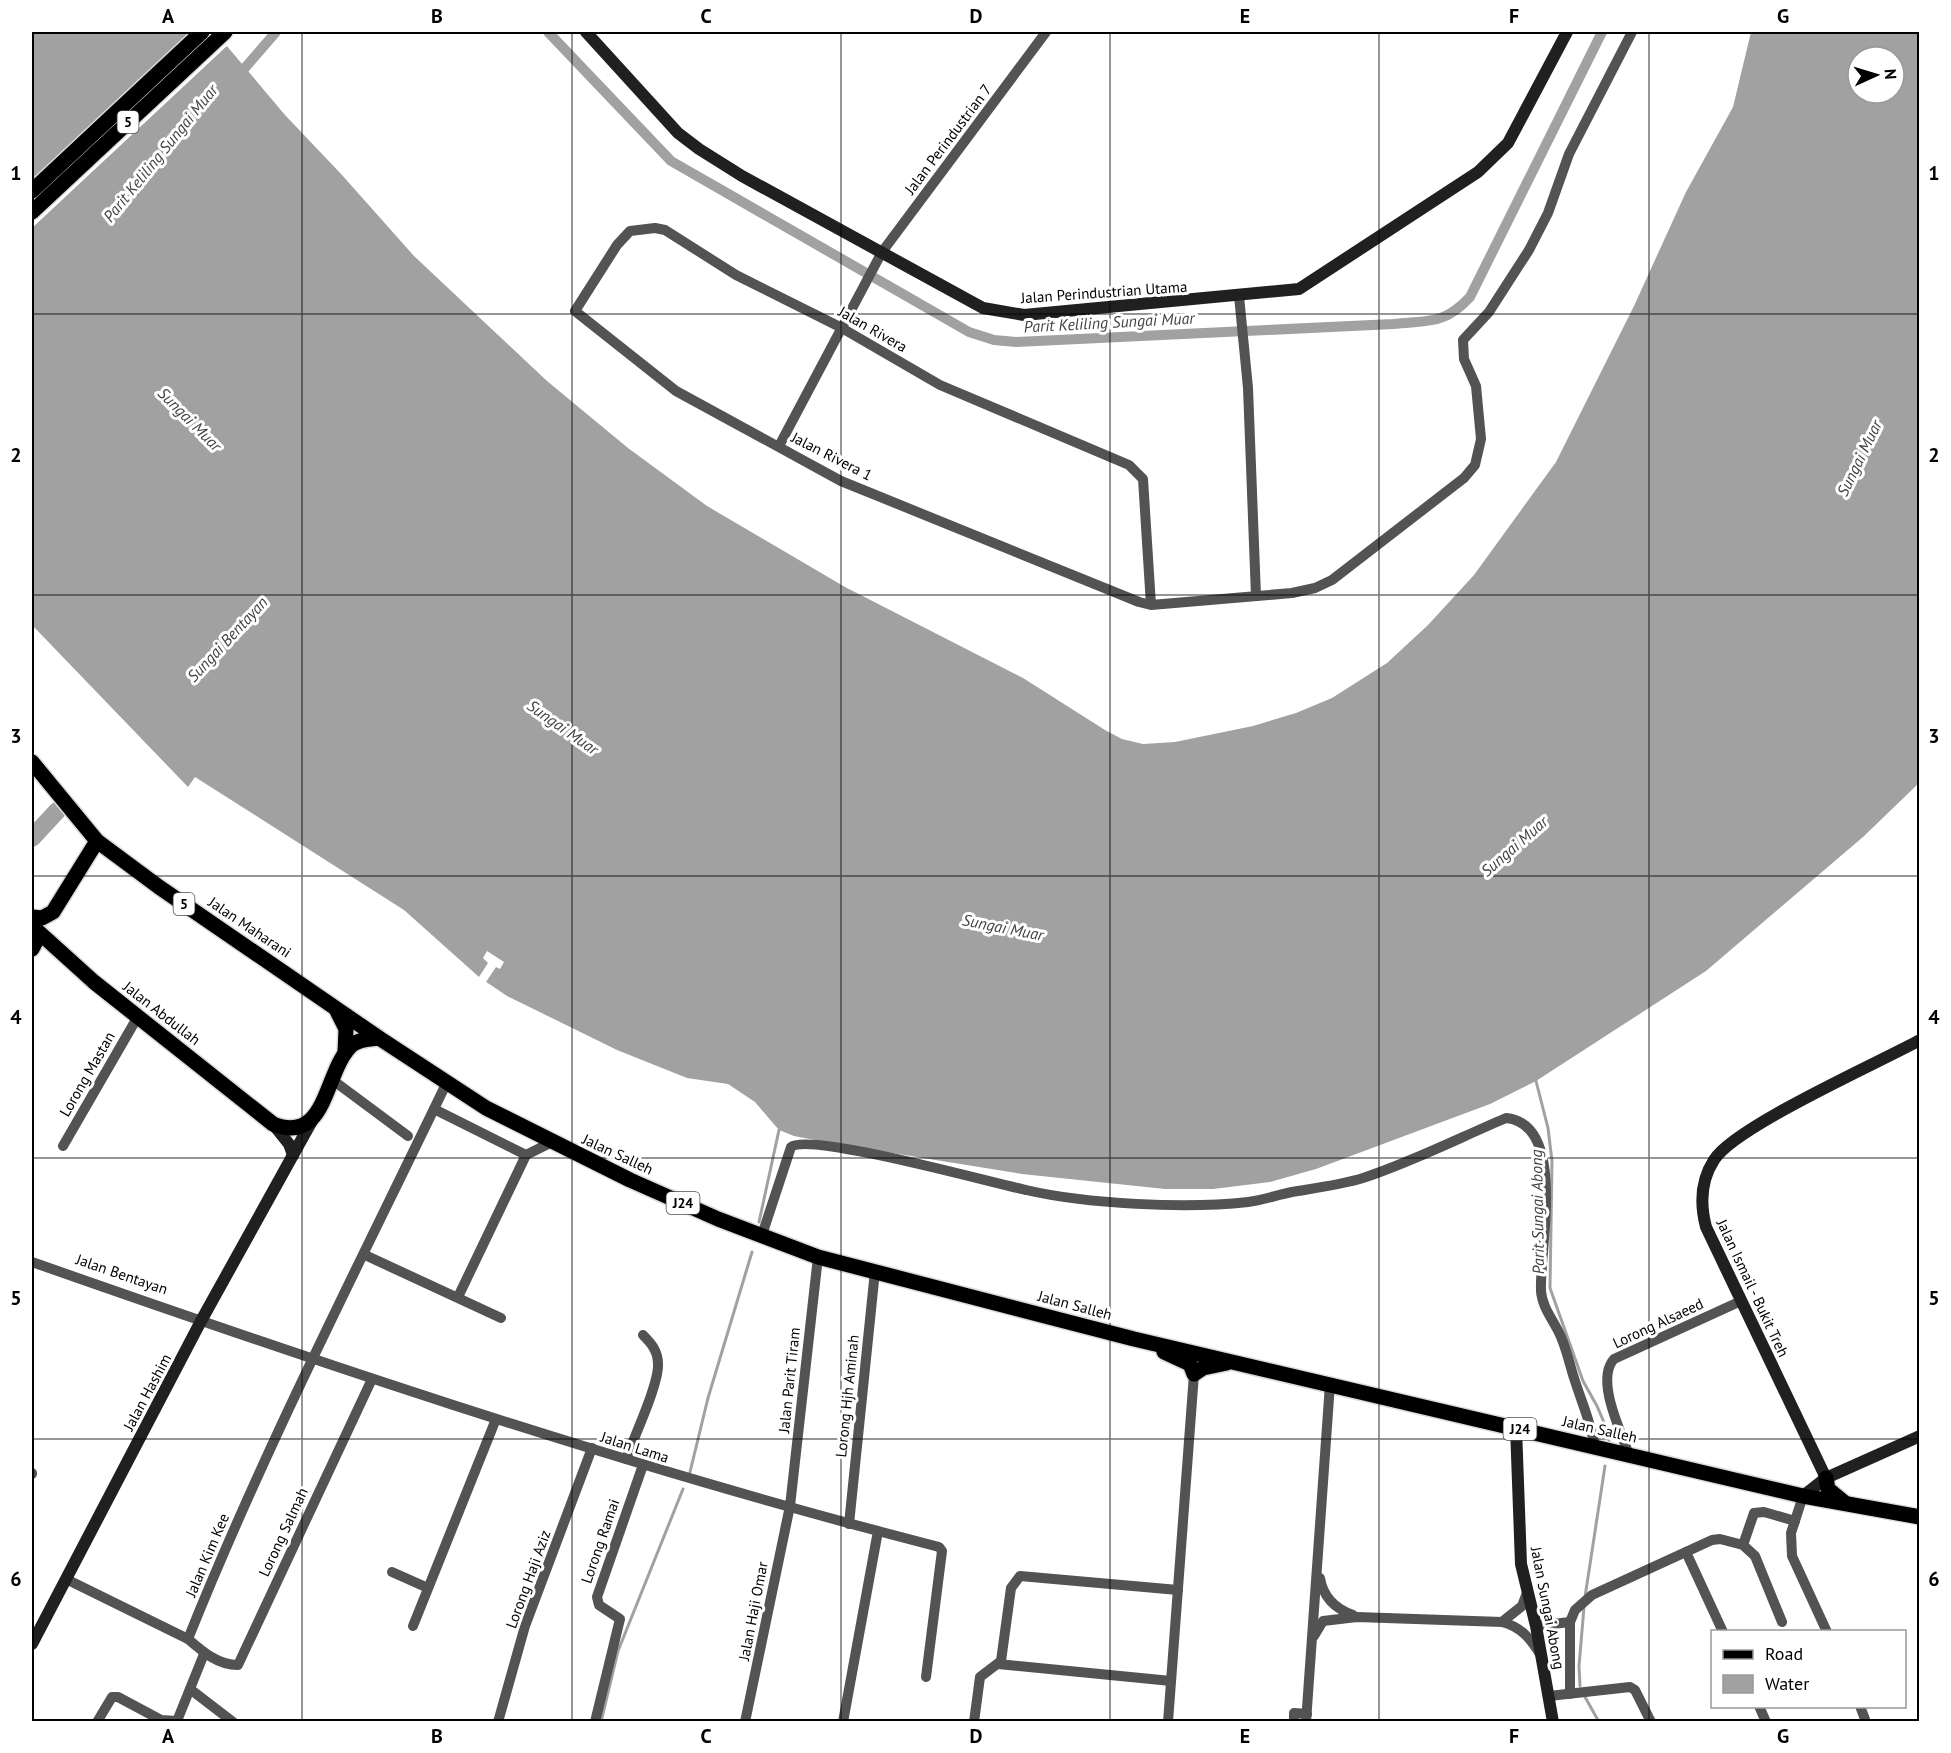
<svg xmlns="http://www.w3.org/2000/svg" width="1951" height="1753" font-family="'PT Sans',sans-serif">
  <style>
    .water { fill: #a1a1a1; fill-rule: evenodd }
    .pier { fill: #fff }
    .lines { fill: none; stroke-linecap: round; stroke-linejoin: round }
    .stream { stroke: #a1a1a1; stroke-width: 3 }
    .canal { stroke: #a1a1a1; stroke-width: 10 }
    .river { stroke: #a1a1a1; stroke-width: 18 }
    .primary-casing { stroke: #dbdbdb; stroke-width: 18 }
    .street { stroke: #535353; stroke-width: 10 }
    .secondary { stroke: #202020; stroke-width: 12 }
    .primary { stroke: #000; stroke-width: 15 }
    .grid { fill: none; stroke: #000; stroke-width: 1.5; stroke-opacity: 0.55 }
    .labels { text-anchor: middle; dominant-baseline: central; stroke-width: 6; stroke-linejoin: round; paint-order: stroke }
    .shield { fill: #fff; stroke: #4c4c4c; stroke-width: 1.5 }
    .shield-label { font-size: 14px; font-weight: bold; fill: #000 }
    .street-label { font-size: 15px; fill: #000; stroke: #fff }
    .water-label { font-size: 16px; font-style: italic; fill: #424242; stroke: #fff }
    .neatline { fill: none; stroke: #000; stroke-width: 2 }
    .grid-label { font-size: 20px; text-anchor: middle; font-weight: bold; fill: #000 }
  </style>
  <rect width="100%" height="100%" fill="#fff"/>
  <path class="water" d="M32 32H215L285 115 342 175 414 256 547 381 628 448 707 506 845 587 1023 678 1105 730 1122 739 1143 744 1175 742 1253 726 1296 713 1332 698 1387 663 1428 625 1474 575 1556 462 1634 306 1686 192 1733 107 1751 32H1919V783L1863 837 1706 971 1536 1081 1490 1104 1316 1169 1270 1182 1213 1189H1165L1022 1174 836 1144 794 1136 779 1130 755 1102 728 1084 687 1078 617 1050 507 996 479 977 404 910 195 777 188 787 32 625ZM1858 57H1894V93H1858Z"/>
  <g class="pier">
    <polygon points="193,32 219,32 229,44 32,228 32,188"/>
    <polygon points="487,951 504,962 500,969 496,967 484,985 477,980 488,963 483,958"/>
  </g>
  <g class="lines">
    <g class="stream">
      <polyline points="1536,1081 1548,1128 1552,1161 1550,1288 1583,1381 1597,1406 1609,1434 1609,1442"/>
      <polyline points="759,1222 779,1130"/>
      <polyline points="690,1472 708,1398 752,1252"/>
      <polyline points="1585,1597 1605,1466"/>
      <polyline points="1580,1686 1579,1666 1584,1607"/>
      <polyline points="1585,1697 1599,1722"/>
      <polyline points="601,1722 618,1651 683,1489"/>
    </g>
    <g class="canal">
      <path d="M548 32 671 161 969 332 994 340 1016 342 1393 324C1429 320 1444 325 1470 297L1602 32"/>
      <polyline points="237,77 276,32"/>
    </g>
    <polyline class="river" points="32,838 57,811"/>
    <defs>
      <g id="primary">
        <polyline points="32,191 202,32"/>
        <polyline points="32,212 225,32"/>
        <polyline points="32,762 97,841 159,887 379,1038 486,1108 630,1180 718,1219 818,1257 1134,1339 1803,1496 1920,1517"/>
        <polyline points="32,917 42,918 53,912 97,841"/>
        <path d="M32 926 94 982 273 1124C328 1146 324 1070 352 1045 359 1039 370 1039 379 1038"/>
        <polyline points="32,949 40,934"/>
        <polyline points="337,1011 346,1029 345,1053"/>
        <polyline points="1164,1352 1190,1364 1194,1374 1203,1368 1227,1363"/>
        <polyline points="1826,1478 1828,1489 1845,1503"/>
      </g>
    </defs>
    <use href="#primary" class="primary-casing"/>
    <g class="street">
      <polyline points="1239,296 1248,388 1256,596"/>
      <polyline points="779,446 882,252 1046,32"/>
      <polyline points="1151,605 1143,479 1129,465 940,385 840,327 736,275 665,230 655,228 630,231 617,245 575,311 676,391 841,481 1139,602 1151,605 1292,593 1315,588 1332,580 1464,478 1475,465 1481,439 1476,386 1464,359 1463,340 1489,312 1529,250 1548,213 1569,154 1632,32"/>
      <polyline points="334,1081 408,1136"/>
      <polyline points="434,1109 526,1155"/>
      <polyline points="63,1146 137,1018"/>
      <path d="M762 1235 791 1147C809 1132 992 1183 1026 1190 1087 1204 1185 1209 1248 1202 1263 1200 1277 1195 1292 1192 1316 1188 1340 1185 1363 1178 1412 1162 1459 1138 1506 1118 1568 1124 1539 1249 1541 1291 1542 1308 1555 1322 1561 1337 1567 1351 1570 1366 1575 1381 1582 1403 1591 1423 1595 1447"/>
      <polyline points="365,1255 501,1318"/>
      <path d="M32 1262C311 1360 592 1455 878 1531L843 1722"/>
      <polyline points="458,1297 526,1155 552,1142"/>
      <path d="M1629 1455C1621 1431 1595 1380 1614 1359L1741 1301"/>
      <path d="M626 1459C634 1437 659 1384 658 1364 658 1351 651 1343 643 1335"/>
      <polyline points="32,1473 32,1474"/>
      <polyline points="1803,1496 1791,1533 1792,1556 1827,1632"/>
      <polyline points="849,1524 875,1271"/>
      <polyline points="878,1531 939,1547 942,1551 926,1677"/>
      <polyline points="1743,1545 1754,1513 1764,1512 1795,1521"/>
      <polyline points="1686,1552 1723,1632"/>
      <polyline points="392,1572 428,1588"/>
      <path d="M1320 1578C1323 1597 1336 1609 1353 1615"/>
      <path d="M66 1579 188 1639C203 1652 218 1665 238 1665L372 1379"/>
      <polyline points="1502,1622 1522,1606 1528,1590"/>
      <polyline points="413,1626 496,1419"/>
      <polyline points="1536,1626 1570,1622"/>
      <path d="M1314 1636 1323 1621 1357 1617 1502 1622C1521 1627 1530 1638 1540 1654"/>
      <path d="M188 1639C264 1449 358 1267 447 1082"/>
      <polyline points="998,1664 1171,1681"/>
      <polyline points="190,1689 233,1722"/>
      <polyline points="1570,1694 1570,1622 1575,1610 1592,1595 1712,1540 1720,1539 1743,1545 1755,1556 1782,1622"/>
      <polyline points="1549,1696 1630,1687 1635,1690 1651,1722"/>
      <polyline points="1759,1706 1766,1722"/>
      <polyline points="1860,1706 1866,1722"/>
      <polyline points="97,1722 112,1697 118,1697 161,1720 177,1721 204,1654"/>
      <polyline points="498,1722 525,1626 592,1448"/>
      <polyline points="595,1722 620,1619 599,1605 597,1597 643,1465"/>
      <polyline points="745,1722 790,1506 818,1257"/>
      <polyline points="974,1722 980,1677 1001,1661 1011,1588 1020,1576 1178,1590"/>
      <polyline points="1168,1722 1194,1374"/>
      <polyline points="1294,1722 1294,1713 1307,1714"/>
      <polyline points="1306,1722 1330,1384"/>
    </g>
    <g class="secondary">
      <polyline points="586,32 678,133 699,149 742,176 983,308 1024,315 1299,289 1478,172 1508,143 1567,32"/>
      <polyline points="273,1124 289,1144 293,1155"/>
      <polyline points="1516,1428 1521,1564 1536,1626 1553,1722"/>
      <path d="M1826 1478 1706 1227C1700 1204 1701 1180 1714 1160 1734 1127 1878 1063 1920 1040"/>
      <polyline points="1803,1496 1826,1478 1920,1436"/>
      <polyline points="32,1644 201,1321 313,1119"/>
    </g>
    <use href="#primary" class="primary"/>
  </g>
  <path class="grid" d="M302 32V1722M572 32V1722M841 32V1722M1110 32V1722M1379 32V1722M1649 32V1722M32 314H1920M32 595H1920M32 876H1920M32 1158H1920M32 1439H1920"/>
  <g class="labels">
    <g class="shield">
      <rect x="117.5" y="111" width="21" height="22" rx="4.5"/>
      <rect x="173.5" y="893" width="21" height="22" rx="4.5"/>
      <rect x="666.5" y="1192" width="33" height="22" rx="4.5"/>
      <rect x="1503.5" y="1418" width="33" height="22" rx="4.5"/>
    </g>
    <g class="shield-label">
      <text x="128" y="122">5</text>
      <text x="184" y="904">5</text>
      <text x="683" y="1203">J24</text>
      <text x="1520" y="1429">J24</text>
    </g>
    <g class="street-label">
      <text transform="translate(948 139) rotate(-53)">Jalan Perindustrian 7</text>
      <text transform="translate(1104 292) rotate(-4)">Jalan Perindustrian Utama</text>
      <text transform="translate(873 329) rotate(30)">Jalan Rivera</text>
      <text transform="translate(832 456) rotate(27)">Jalan Rivera 1</text>
      <text transform="translate(250 927) rotate(34)">Jalan Maharani</text>
      <text transform="translate(162 1013) rotate(38)">Jalan Abdullah</text>
      <text transform="translate(87 1074) rotate(-60)">Lorong Mastan</text>
      <text transform="translate(618 1154) rotate(25)">Jalan Salleh</text>
      <text transform="translate(122 1274) rotate(19)">Jalan Bentayan</text>
      <text transform="translate(1753 1288) rotate(65)">Jalan Ismail - Bukit Treh</text>
      <text transform="translate(1075 1305) rotate(15)">Jalan Salleh</text>
      <text transform="translate(1658 1323) rotate(-25)">Lorong Alsaeed</text>
      <text transform="translate(789 1380) rotate(-84)">Jalan Parit Tiram</text>
      <text transform="translate(147 1392) rotate(-62)">Jalan Hashim</text>
      <text transform="translate(847 1396) rotate(-84)">Lorong Hjh Aminah</text>
      <text transform="translate(1600 1429) rotate(13)">Jalan Salleh</text>
      <text transform="translate(635 1447) rotate(18)">Jalan Lama</text>
      <text transform="translate(283 1532) rotate(-65)">Lorong Salmah</text>
      <text transform="translate(600 1541) rotate(-71)">Lorong Ramai</text>
      <text transform="translate(207 1555) rotate(-67)">Jalan Kim Kee</text>
      <text transform="translate(528 1579) rotate(-70)">Lorong Haji Aziz</text>
      <text transform="translate(1548 1608) rotate(79)">Jalan Sungai Abong</text>
      <text transform="translate(753 1611) rotate(-79)">Jalan Haji Omar</text>
    </g>
    <g class="water-label">
      <text transform="translate(160 153) rotate(-51)">Parit Keliling Sungai Muar</text>
      <text transform="translate(1109 322) rotate(-3)">Parit Keliling Sungai Muar</text>
      <text transform="translate(190 419) rotate(45)">Sungai Muar</text>
      <text transform="translate(1859 458) rotate(-64)">Sungai Muar</text>
      <text transform="translate(227 639) rotate(-47)">Sungai Bentayan</text>
      <text transform="translate(563 727) rotate(35)">Sungai Muar</text>
      <text transform="translate(1514 846) rotate(-41)">Sungai Muar</text>
      <text transform="translate(1003 927) rotate(11)">Sungai Muar</text>
      <text transform="translate(1537 1212) rotate(-91)">Parit Sungai Abong</text>
    </g>
  </g>
  <rect width="1951" height="1753" fill="none" stroke="#ffffff" stroke-width="66"/>
  <rect x="1711" y="1630" width="195" height="78" fill="#ffffff" stroke="#999999" stroke-width="1.5"/>
  <rect x="1723" y="1650" width="30" height="9" fill="#000000" stroke="#999999" stroke-width="1.5"/>
  <text x="1765" y="1660" font-size="18" fill="#000000">Road</text>
  <rect x="1723" y="1675" width="30" height="18" fill="#a1a1a1" stroke="#999999" stroke-width="1.5"/>
  <text x="1765" y="1690" font-size="18" fill="#000000">Water</text>
  <g transform="translate(1876 75) rotate(86)"><circle r="28" fill="#ffffff" stroke="#999999" stroke-width="1.5"/>
  <path d="M0-4.5L10 22L0 15L-10 22Z" fill="#000000"/>
  <text y="-9" font-size="16" font-weight="bold" text-anchor="middle" fill="#000000">N</text>
  </g>
  <rect x="33" y="33" width="1885" height="1687" class="neatline"/>
  <g class="grid-label">
    <text x="168" y="23">A</text>
    <text x="437" y="23">B</text>
    <text x="706" y="23">C</text>
    <text x="976" y="23">D</text>
    <text x="1245" y="23">E</text>
    <text x="1514" y="23">F</text>
    <text x="1783" y="23">G</text>
    <text x="16" y="180">1</text>
    <text x="1934" y="180">1</text>
    <text x="16" y="462">2</text>
    <text x="1934" y="462">2</text>
    <text x="16" y="743">3</text>
    <text x="1934" y="743">3</text>
    <text x="16" y="1024">4</text>
    <text x="1934" y="1024">4</text>
    <text x="16" y="1305">5</text>
    <text x="1934" y="1305">5</text>
    <text x="16" y="1586">6</text>
    <text x="1934" y="1586">6</text>
    <text x="168" y="1743">A</text>
    <text x="437" y="1743">B</text>
    <text x="706" y="1743">C</text>
    <text x="976" y="1743">D</text>
    <text x="1245" y="1743">E</text>
    <text x="1514" y="1743">F</text>
    <text x="1783" y="1743">G</text>
  </g>
</svg>
